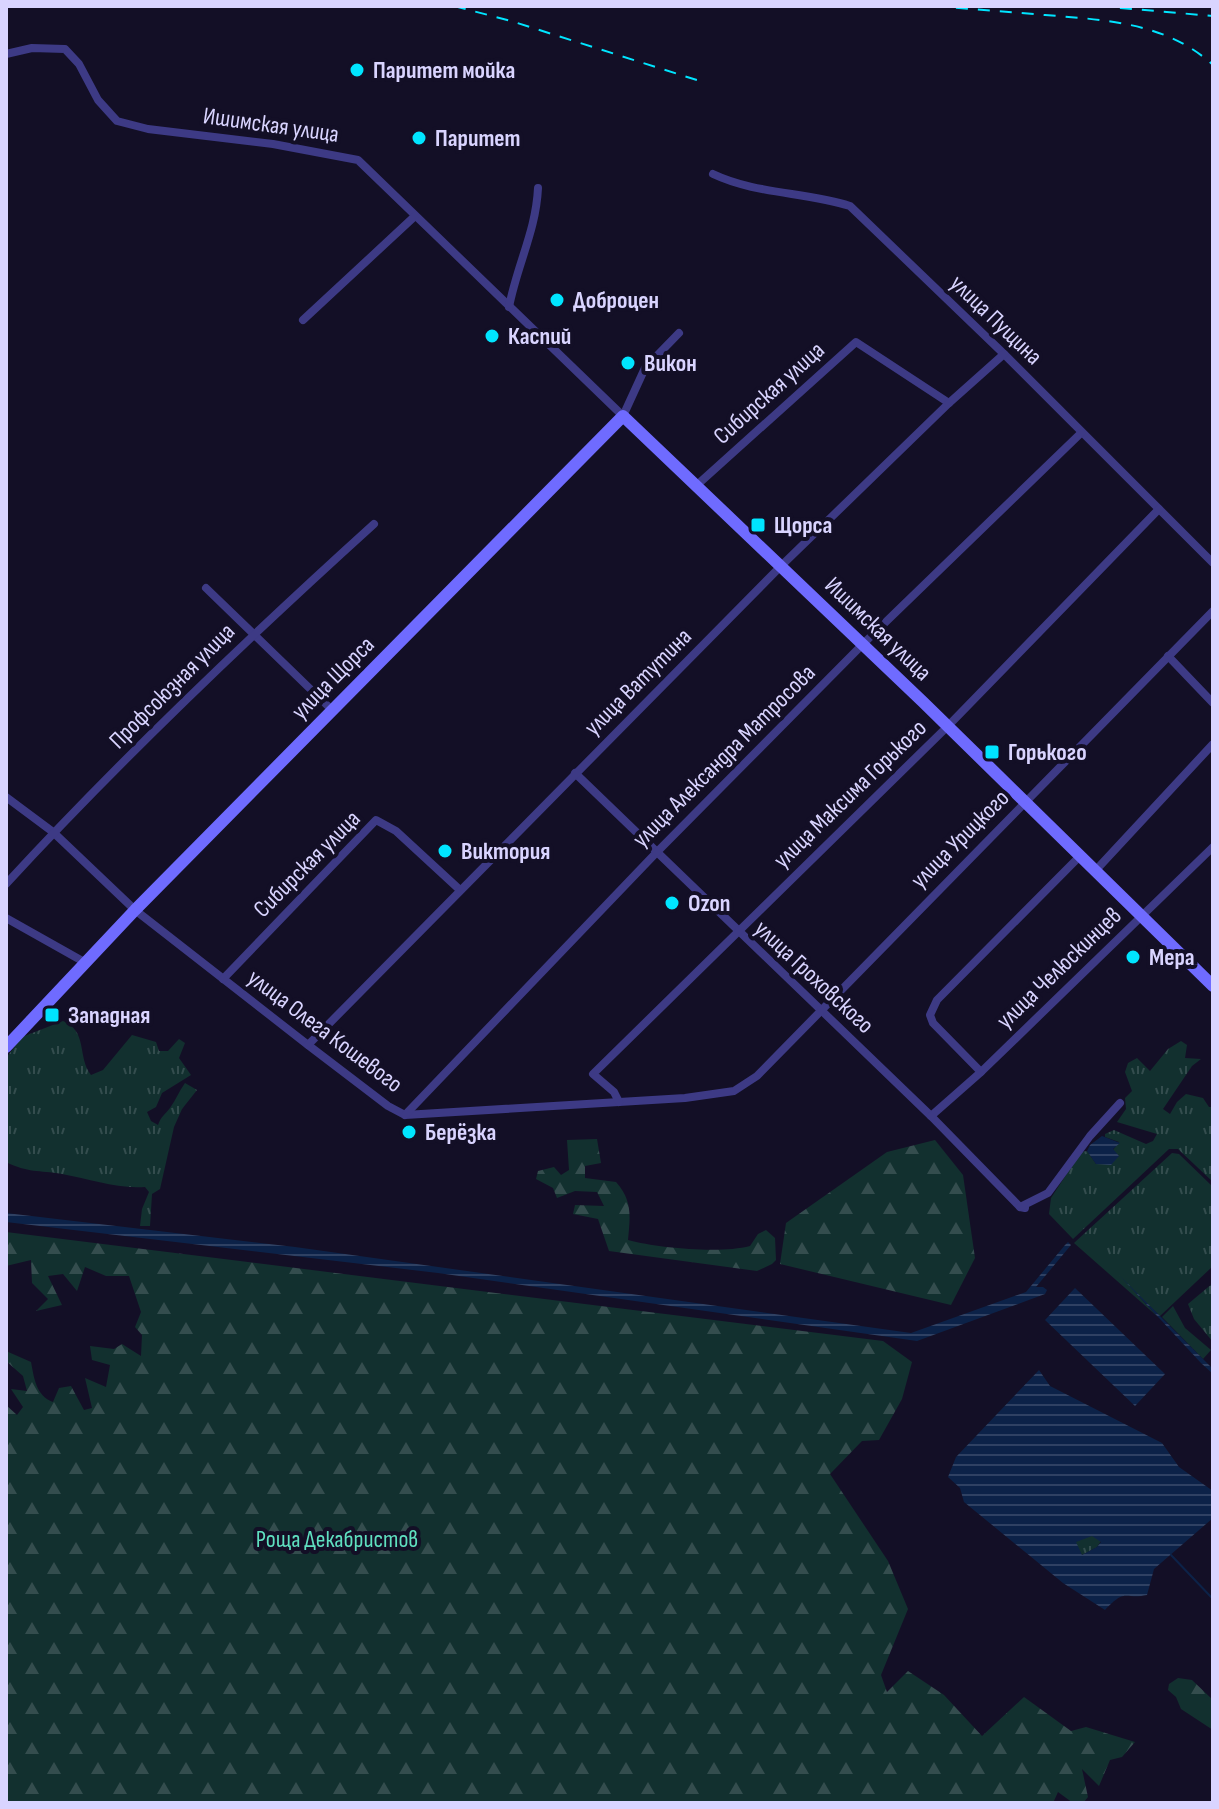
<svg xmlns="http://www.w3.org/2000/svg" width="1219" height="1809" font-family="'Sofia Sans Condensed',sans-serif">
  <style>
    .grass { fill: url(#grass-tufts) }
    .forest { fill: url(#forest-firs) }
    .water { fill: url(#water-rules); fill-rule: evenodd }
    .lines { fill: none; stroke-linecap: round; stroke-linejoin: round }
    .stream { stroke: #0c2248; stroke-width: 2 }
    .street { stroke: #3d3a85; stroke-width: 8 }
    .secondary { stroke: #6f6bff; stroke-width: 12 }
    .rail { stroke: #00e5ff; stroke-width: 2; stroke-dasharray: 12 10; stroke-linecap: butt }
    .poi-dot { fill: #00e5ff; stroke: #130f26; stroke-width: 3 }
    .labels { text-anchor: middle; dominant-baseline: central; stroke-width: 8; stroke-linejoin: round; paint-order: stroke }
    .poi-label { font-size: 24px; font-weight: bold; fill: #d9d4ff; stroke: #130f26; text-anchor: start }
    .street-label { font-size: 24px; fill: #d9d4ff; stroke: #130f26 }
    .park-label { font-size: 24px; fill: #5fe0c0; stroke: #130f26 }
  </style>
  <defs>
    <pattern id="grass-tufts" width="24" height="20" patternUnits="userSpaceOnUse" patternTransform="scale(2)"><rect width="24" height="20" fill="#12302f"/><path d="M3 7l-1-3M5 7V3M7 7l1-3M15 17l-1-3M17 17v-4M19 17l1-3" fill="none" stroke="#344d4e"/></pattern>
    <pattern id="forest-firs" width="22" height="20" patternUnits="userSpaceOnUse" patternTransform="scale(2)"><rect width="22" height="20" fill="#12302f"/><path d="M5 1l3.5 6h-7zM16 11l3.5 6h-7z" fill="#344d4e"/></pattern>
    <pattern id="water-rules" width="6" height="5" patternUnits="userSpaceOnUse" patternTransform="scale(2)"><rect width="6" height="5" fill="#0c2248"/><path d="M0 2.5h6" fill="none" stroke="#2f4163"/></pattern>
  </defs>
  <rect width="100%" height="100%" fill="#130f26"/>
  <g class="grass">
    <path d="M63 1021C88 1031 77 1057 91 1075L103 1070 132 1035 156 1042 159 1051H168L179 1039 185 1043 179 1058 191 1075 162 1093 156 1107 147 1112 151 1121 158 1125C161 1116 165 1115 170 1108 176 1100 179 1091 185 1083L197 1090 182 1109 174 1127 160 1189 152 1194 150 1226H140L142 1209 149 1192 145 1187C116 1189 91 1179 62 1174 39 1170 28 1173 6 1162V1058L22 1037Z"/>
    <polygon points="1181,1041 1187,1045 1185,1058 1201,1059 1192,1066 1163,1109 1170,1114 1177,1102 1186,1094 1203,1098 1209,1107 1213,1107 1213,1182 1178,1149 1169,1149 1073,1239 1049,1214 1051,1198 1081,1152 1087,1151 1096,1164 1119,1156 1113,1150 1119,1142 1105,1137 1105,1134 1114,1130 1146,1144 1153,1141 1157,1134 1117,1122 1126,1109 1125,1098 1132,1091 1125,1072 1128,1063 1137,1058 1150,1071 1168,1049"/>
    <polygon points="1172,1153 1179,1154 1213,1187 1213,1266 1160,1316 1134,1291 1158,1317 1074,1243"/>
    <polygon points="1213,1283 1213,1342 1194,1319 1188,1304"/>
    <polygon points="1173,1306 1185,1328 1211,1350 1203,1359 1162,1317"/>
    <polygon points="1093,1535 1101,1541 1097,1547 1082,1555 1075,1542"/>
  </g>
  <g class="forest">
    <path d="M597 1139 601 1163 585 1166V1178L616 1182C633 1201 630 1217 628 1240 658 1248 720 1254 750 1246L758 1234 766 1230 775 1238 776 1260 772 1264 757 1271 609 1251 598 1219 573 1214 575 1205 604 1206 597 1192 575 1191 557 1198 553 1188 536 1179 538 1171 554 1167 561 1175 569 1170 567 1140Z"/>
    <polygon points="935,1140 963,1175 975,1258 951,1305 780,1264 786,1223 887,1152"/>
    <path d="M6 1232 883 1341 912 1362 902 1399 879 1440 862 1441 830 1474 888 1561 908 1609 881 1675 887 1692 908 1671 944 1695 982 1736 1024 1697 1071 1731 1086 1727 1135 1742 1122 1757 1110 1760 1099 1786 1082 1769 1088 1797 1083 1803H1073L1058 1792 1053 1803H6V1405L17 1415 23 1407 11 1389 27 1391 23 1376 6 1361V1351L31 1362C34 1378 36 1396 53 1402L59 1388 71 1386 84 1410 92 1408 85 1378 106 1387 110 1365 92 1360 90 1346 114 1349 122 1344 141 1356 142 1335 135 1327 141 1312 129 1276H106L85 1267 77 1291 63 1274 48 1276 62 1305 36 1311 48 1299 32 1283 31 1260 6 1266Z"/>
    <polygon points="1178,1678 1192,1680 1213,1700 1213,1730 1181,1709 1176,1697 1168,1690 1169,1684"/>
  </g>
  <g class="water">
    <polygon points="1102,1136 1120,1143 1113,1149 1119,1156 1111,1165 1096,1164 1087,1151 1090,1145"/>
    <polygon points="6,1213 295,1247 911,1333 1026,1292 1065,1245 1068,1242 1071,1245 1036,1287 1043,1287 1047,1290 1045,1294 917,1341 438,1273 6,1222"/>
    <polygon points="1119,1275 1213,1369 1213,1374 1201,1363"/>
    <polygon points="1075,1288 1165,1374 1135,1406 1045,1320"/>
    <path d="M1039 1370 1050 1386 1162 1443 1179 1467 1213 1491V1518L1154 1569 1147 1595C1125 1600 1126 1587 1105 1610L1063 1583 964 1502 960 1488 948 1477 956 1457ZM1092 1536 1101 1542 1097 1547 1082 1555 1076 1542Z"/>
  </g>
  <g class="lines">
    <polyline class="stream" points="1171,1555 1213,1599"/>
    <g class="street">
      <polyline points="6,54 32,48 65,49 79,64 98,100 117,121 148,129 273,144 358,160 623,416 645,368 679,333"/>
      <path d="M713 174C755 194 805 192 850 206L1004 354 1213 563"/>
      <path d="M509 307C517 265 536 231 538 188"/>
      <polyline points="303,320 415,216"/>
      <polyline points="697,485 856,342 949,403"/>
      <polyline points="206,588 332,710"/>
      <polyline points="1168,656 1213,703"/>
      <polyline points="575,773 931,1116 1020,1207 1025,1208"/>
      <polyline points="6,797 53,832 135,910 308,1045 388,1106 405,1115 685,1098 734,1091 757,1076 1213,611"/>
      <polyline points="1096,870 1213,744"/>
      <path d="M6 884C122 758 247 639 374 524"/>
      <polyline points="6,918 86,963"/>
      <polyline points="223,979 376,820 396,831 460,890"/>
      <polyline points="308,1045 781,566 949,403 1004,354"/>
      <polyline points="981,1072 933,1023 930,1015 937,1000 1081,855"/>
      <polyline points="619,1102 614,1092 593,1074 948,726 1159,509"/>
      <polyline points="405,1115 655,854 863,644 1081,433"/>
      <polyline points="931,1116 981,1072 1213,847"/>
      <polyline points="1020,1207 1048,1193 1090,1136 1120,1103"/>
    </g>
    <polyline class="secondary" points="6,1047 135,910 623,416 923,702 1213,986"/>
    <g class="rail">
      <polyline points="232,6 258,6"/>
      <polyline points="454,6 511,21 703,82"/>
      <path d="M934 6C971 9 1008 12 1045 15 1105 20 1166 22 1213 65"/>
      <polyline points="1098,6 1213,16"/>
    </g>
  </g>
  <g class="poi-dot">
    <circle cx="357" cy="70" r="8"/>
    <circle cx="419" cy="138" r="8"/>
    <circle cx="557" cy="300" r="8"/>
    <circle cx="492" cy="336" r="8"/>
    <circle cx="628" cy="363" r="8"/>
    <rect x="750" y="517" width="16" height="16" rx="4"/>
    <rect x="984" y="744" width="16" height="16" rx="4"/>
    <circle cx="445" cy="851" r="8"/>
    <circle cx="672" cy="903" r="8"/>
    <circle cx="1133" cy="957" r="8"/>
    <rect x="44" y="1007" width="16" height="16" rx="4"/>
    <circle cx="409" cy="1132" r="8"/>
  </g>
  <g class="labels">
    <g class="poi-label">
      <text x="373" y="70">Паритет мойка</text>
      <text x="435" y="138">Паритет</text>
      <text x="573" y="300">Доброцен</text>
      <text x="508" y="336">Каспий</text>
      <text x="644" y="363">Викон</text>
      <text x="774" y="525">Щорса</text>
      <text x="1008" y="752">Горького</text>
      <text x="461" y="851">Виктория</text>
      <text x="688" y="903">Ozon</text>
      <text x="1149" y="957">Мера</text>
      <text x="68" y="1015">Западная</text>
      <text x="425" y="1132">Берёзка</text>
    </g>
    <g class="street-label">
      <text transform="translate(271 125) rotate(8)">Ишимская улица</text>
      <text transform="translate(996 320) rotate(44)">улица Пущина</text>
      <text transform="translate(769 393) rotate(-42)">Сибирская улица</text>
      <text transform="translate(878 629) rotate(44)">Ишимская улица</text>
      <text transform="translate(333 678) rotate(-45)">улица Щорса</text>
      <text transform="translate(638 682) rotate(-45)">улица Ватутина</text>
      <text transform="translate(172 686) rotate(-45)">Профсоюзная улица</text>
      <text transform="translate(724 756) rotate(-45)">улица Александра Матросова</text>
      <text transform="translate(850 794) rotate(-44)">улица Максима Горького</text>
      <text transform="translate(960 839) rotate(-45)">улица Урицкого</text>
      <text transform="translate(307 864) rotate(-45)">Сибирская улица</text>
      <text transform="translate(1059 968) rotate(-44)">улица Челюскинцев</text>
      <text transform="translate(814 977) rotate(43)">улица Гроховского</text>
      <text transform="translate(325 1031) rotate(37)">улица Олега Кошевого</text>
    </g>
    <g class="park-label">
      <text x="337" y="1539">Роща Декабристов</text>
    </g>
  </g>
  <rect width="1219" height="1809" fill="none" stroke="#d9d4ff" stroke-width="16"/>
</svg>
